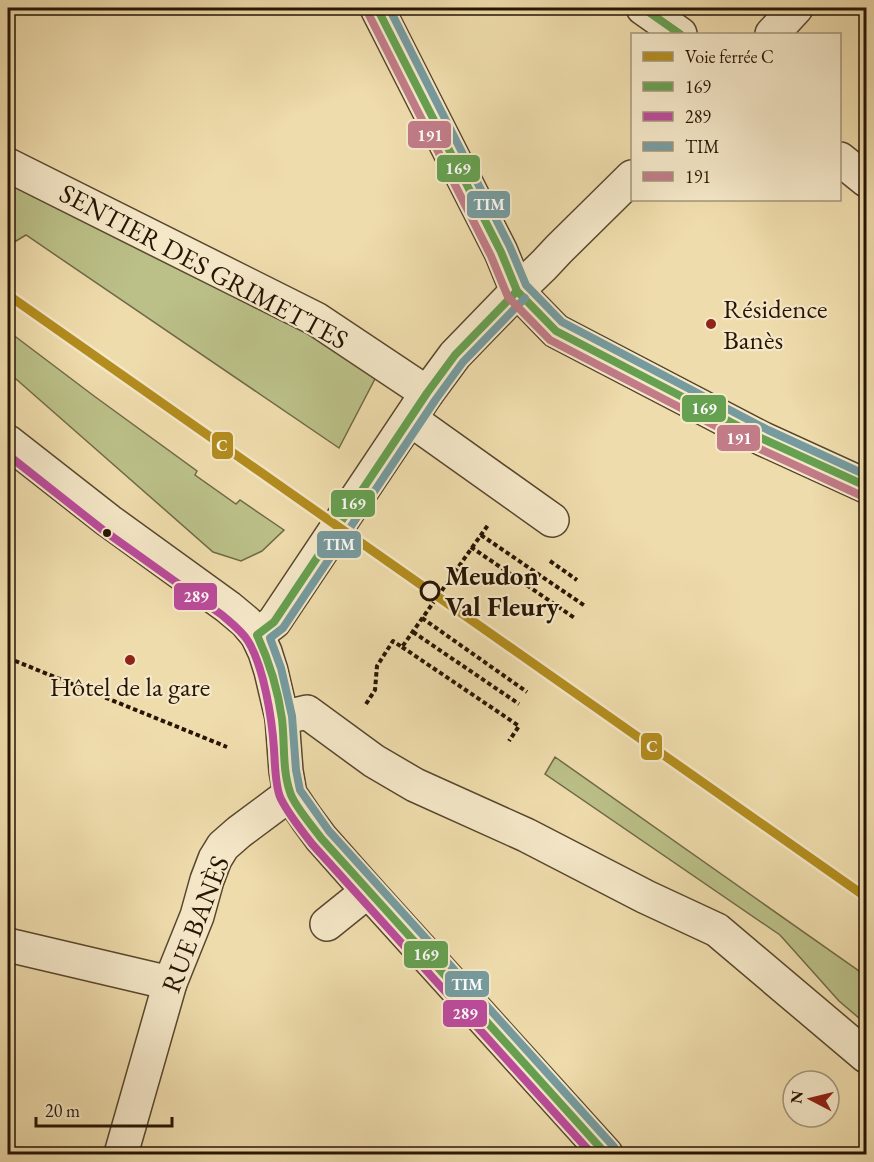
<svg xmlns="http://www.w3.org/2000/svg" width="874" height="1162" font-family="'EB Garamond',serif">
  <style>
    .green { fill: #bbc088; stroke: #706a46; stroke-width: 1.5 }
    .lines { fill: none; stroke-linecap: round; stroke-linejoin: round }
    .minor-casing { stroke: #58472d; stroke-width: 36 }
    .path { stroke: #261503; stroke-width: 4; stroke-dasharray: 4.5 3; stroke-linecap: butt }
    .minor { stroke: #f5e8c9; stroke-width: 33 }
    .bus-1-casing { stroke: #f5e8c9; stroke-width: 12 }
    .bus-2-casing { stroke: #f5e8c9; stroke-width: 12 }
    .bus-3-casing { stroke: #f5e8c9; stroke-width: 12 }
    .bus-4-casing { stroke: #f5e8c9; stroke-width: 12 }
    .bus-1 { stroke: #66a051; stroke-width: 8 }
    .bus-2 { stroke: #bb4b9c; stroke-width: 8 }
    .bus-3 { stroke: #769b9f; stroke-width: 8 }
    .bus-4 { stroke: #c17c88; stroke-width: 8 }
    .rail-1-casing { stroke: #f5e8c9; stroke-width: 14 }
    .rail-1 { stroke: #b38d1e; stroke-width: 9 }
    .poi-dot { fill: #8f2418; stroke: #f5e8c9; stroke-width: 2 }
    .bus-dot { fill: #261503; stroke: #f5e8c9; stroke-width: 2 }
    .stop-dot { fill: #f5e8c9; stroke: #261503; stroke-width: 3 }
    .labels { text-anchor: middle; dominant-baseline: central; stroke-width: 4.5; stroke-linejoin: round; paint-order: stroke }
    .street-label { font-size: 27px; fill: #261503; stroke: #f5e8c9 }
    .poi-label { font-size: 27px; fill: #261503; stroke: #f5e8c9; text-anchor: start }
    .stop-label { font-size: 27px; font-weight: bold; fill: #261503; stroke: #f5e8c9; text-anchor: start }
    .line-badge { stroke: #f5e8c9; stroke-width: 2 }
    .badge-label { font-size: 16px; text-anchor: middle; font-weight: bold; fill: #fff }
  </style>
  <rect width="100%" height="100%" fill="#efdcac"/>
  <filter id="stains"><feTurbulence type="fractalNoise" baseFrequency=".00333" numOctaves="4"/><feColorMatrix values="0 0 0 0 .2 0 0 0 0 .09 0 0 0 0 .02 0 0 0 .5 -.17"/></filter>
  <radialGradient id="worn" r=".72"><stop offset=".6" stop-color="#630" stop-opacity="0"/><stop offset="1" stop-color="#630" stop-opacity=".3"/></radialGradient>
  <g class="green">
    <polygon points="8,182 312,335 377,375 339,448 26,235 11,244 8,242"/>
    <polygon points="8,331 94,396 197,471 195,475 236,504 240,500 284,530 262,551 241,561 213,552 8,372"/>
    <polygon points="555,757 866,976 866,1024 839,1001 780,935 545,774"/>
  </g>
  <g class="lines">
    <defs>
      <g id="minor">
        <polyline points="377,8 501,252 517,291 556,331 763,439 866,486"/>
        <polyline points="643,8 680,34"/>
        <polyline points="772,34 796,8"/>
        <polyline points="840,159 866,180"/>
        <polyline points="8,165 316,319 427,393"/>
        <polyline points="410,419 552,520"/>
        <polyline points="8,442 109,521 228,607 246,622 257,635 265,652 271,671 282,718 286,771 290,794 307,819 321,838 368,891 606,1154"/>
        <polyline points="257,635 274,622 427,393 455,355 517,291 544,265 559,249 632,177"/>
        <polyline points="282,718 307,712 374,761 415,785 526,835 646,897 717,930 866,1056"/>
        <polyline points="327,924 368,891"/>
        <polyline points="8,945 170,983"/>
        <polyline points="121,1154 170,983 197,916 207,880 215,859 223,846 239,832 290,794"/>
      </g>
    </defs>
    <use href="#minor" class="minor-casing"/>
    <g class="path">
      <polyline points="481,535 585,606"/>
      <polyline points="471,547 576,619"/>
      <polyline points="550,561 577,580"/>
      <polyline points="422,618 527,692"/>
      <polyline points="413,632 519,704"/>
      <polyline points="402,647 519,726 509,741"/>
      <polyline points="8,658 227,747"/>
      <polyline points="366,704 375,690 377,666 393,641 402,647 488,525"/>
    </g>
    <use href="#minor" class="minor"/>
    <defs>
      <g id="bus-1">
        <polyline points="377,8 501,252 517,291 556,331 763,439 866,486"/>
        <polyline points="643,8 680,34"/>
        <path d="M517 291 455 355 427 393 274 622 257 635C269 661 278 690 282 719 285 743 282 769 290 792 293 804 313 827 321 838L606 1154"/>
      </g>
      <path id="bus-2" d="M8 455 103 530 222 615C231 623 242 631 248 641 264 667 272 719 274 749 275 762 275 788 281 799 289 815 302 831 313 845L592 1154"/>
      <g id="bus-3">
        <polyline points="389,8 510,247 526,285 562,322 768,430 866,475"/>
        <polyline points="525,298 463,362 436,399 283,628 270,638 281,668 292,716 296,770 300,790 329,831 614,1147"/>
      </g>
      <polyline id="bus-4" points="368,13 491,256 508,297 550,340 758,448 862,496"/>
    </defs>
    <use href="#bus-1" class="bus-1-casing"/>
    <use href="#bus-2" class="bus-2-casing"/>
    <use href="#bus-3" class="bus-3-casing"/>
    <use href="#bus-4" class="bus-4-casing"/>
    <use href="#bus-1" class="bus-1"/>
    <use href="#bus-2" class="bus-2"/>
    <use href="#bus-3" class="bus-3"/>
    <use href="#bus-4" class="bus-4"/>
    <defs>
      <polyline id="rail-1" points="8,295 866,897"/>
    </defs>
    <use href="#rail-1" class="rail-1-casing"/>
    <use href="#rail-1" class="rail-1"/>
  </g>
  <g class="poi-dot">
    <circle cx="711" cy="324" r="6"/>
    <circle cx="130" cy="660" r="6"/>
  </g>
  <circle class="bus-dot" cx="107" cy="533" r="5"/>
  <circle class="stop-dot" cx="430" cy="591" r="9"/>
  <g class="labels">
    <g class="street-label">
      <text transform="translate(204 266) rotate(28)">SENTIER DES GRIMETTES</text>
      <text transform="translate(195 924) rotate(-69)">RUE BANÈS</text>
    </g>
    <g class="poi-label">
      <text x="723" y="308">Résidence<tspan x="723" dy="31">Banès</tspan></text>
      <text x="130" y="686" text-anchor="middle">Hôtel de la gare</text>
    </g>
    <g class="stop-label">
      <text x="445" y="575">Meudon<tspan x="445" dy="31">Val Fleury</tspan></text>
    </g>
  </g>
  <g class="line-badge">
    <rect x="407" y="120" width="45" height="29" rx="6" fill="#c17c88"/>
    <rect x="436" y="154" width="45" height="29" rx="6" fill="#66a051"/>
    <rect x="466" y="190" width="45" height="29" rx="6" fill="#769b9f"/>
    <rect x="681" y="394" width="46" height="29" rx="6" fill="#66a051"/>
    <rect x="716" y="424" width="45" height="28" rx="6" fill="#c17c88"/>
    <rect x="211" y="431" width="23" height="29" rx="6" fill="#b38d1e"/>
    <rect x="330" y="489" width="46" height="29" rx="6" fill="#66a051"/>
    <rect x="316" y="530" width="46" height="29" rx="6" fill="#769b9f"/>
    <rect x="173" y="582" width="45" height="29" rx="6" fill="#bb4b9c"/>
    <rect x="640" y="732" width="23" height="29" rx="6" fill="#b38d1e"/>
    <rect x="403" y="940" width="46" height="29" rx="6" fill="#66a051"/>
    <rect x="444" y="970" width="46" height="28" rx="6" fill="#769b9f"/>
    <rect x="442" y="999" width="46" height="29" rx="6" fill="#bb4b9c"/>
  </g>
  <g class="badge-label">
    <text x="430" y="141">191</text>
    <text x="458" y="174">169</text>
    <text x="489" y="210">TIM</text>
    <text x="704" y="414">169</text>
    <text x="739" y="444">191</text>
    <text x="222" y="451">C</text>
    <text x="353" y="509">169</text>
    <text x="339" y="550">TIM</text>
    <text x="196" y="602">289</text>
    <text x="652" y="752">C</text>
    <text x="426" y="960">169</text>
    <text x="467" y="990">TIM</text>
    <text x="465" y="1019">289</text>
  </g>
  <rect width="874" height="1162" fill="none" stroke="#efdcac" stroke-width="30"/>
  <rect x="9" y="9" width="856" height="1144" fill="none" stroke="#261503" stroke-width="3"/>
  <rect x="15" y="15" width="844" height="1132" fill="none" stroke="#261503" stroke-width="1.5"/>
  <rect x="631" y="33" width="210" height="168" fill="#f5e8c9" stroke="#a2947a" stroke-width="1.5"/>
  <rect x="643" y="52" width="30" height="9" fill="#b38d1e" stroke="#a2947a" stroke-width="1.5"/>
  <text x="685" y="63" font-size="18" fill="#261503">Voie ferrée C</text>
  <rect x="643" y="82" width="30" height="9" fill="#66a051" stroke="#a2947a" stroke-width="1.5"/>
  <text x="685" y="93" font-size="18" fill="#261503">169</text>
  <rect x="643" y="112" width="30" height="9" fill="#bb4b9c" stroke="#a2947a" stroke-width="1.5"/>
  <text x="685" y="123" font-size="18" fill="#261503">289</text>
  <rect x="643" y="142" width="30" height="9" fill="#769b9f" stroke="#a2947a" stroke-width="1.5"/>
  <text x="685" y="153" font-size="18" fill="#261503">TIM</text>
  <rect x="643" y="172" width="30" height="9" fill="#c17c88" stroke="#a2947a" stroke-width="1.5"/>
  <text x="685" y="183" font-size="18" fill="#261503">191</text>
  <g transform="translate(811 1099) rotate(277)"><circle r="28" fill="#f5e8c9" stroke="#a2947a" stroke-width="1.5"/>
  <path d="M0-4.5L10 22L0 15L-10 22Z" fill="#8f2418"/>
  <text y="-9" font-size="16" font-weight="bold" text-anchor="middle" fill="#261503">N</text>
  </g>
  <path d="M36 1117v9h136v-9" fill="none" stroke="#261503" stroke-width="3"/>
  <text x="45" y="1117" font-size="18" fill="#261503" stroke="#f5e8c9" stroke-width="4.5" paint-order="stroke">20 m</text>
  <rect width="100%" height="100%" filter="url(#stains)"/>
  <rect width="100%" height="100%" fill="url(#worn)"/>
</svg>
